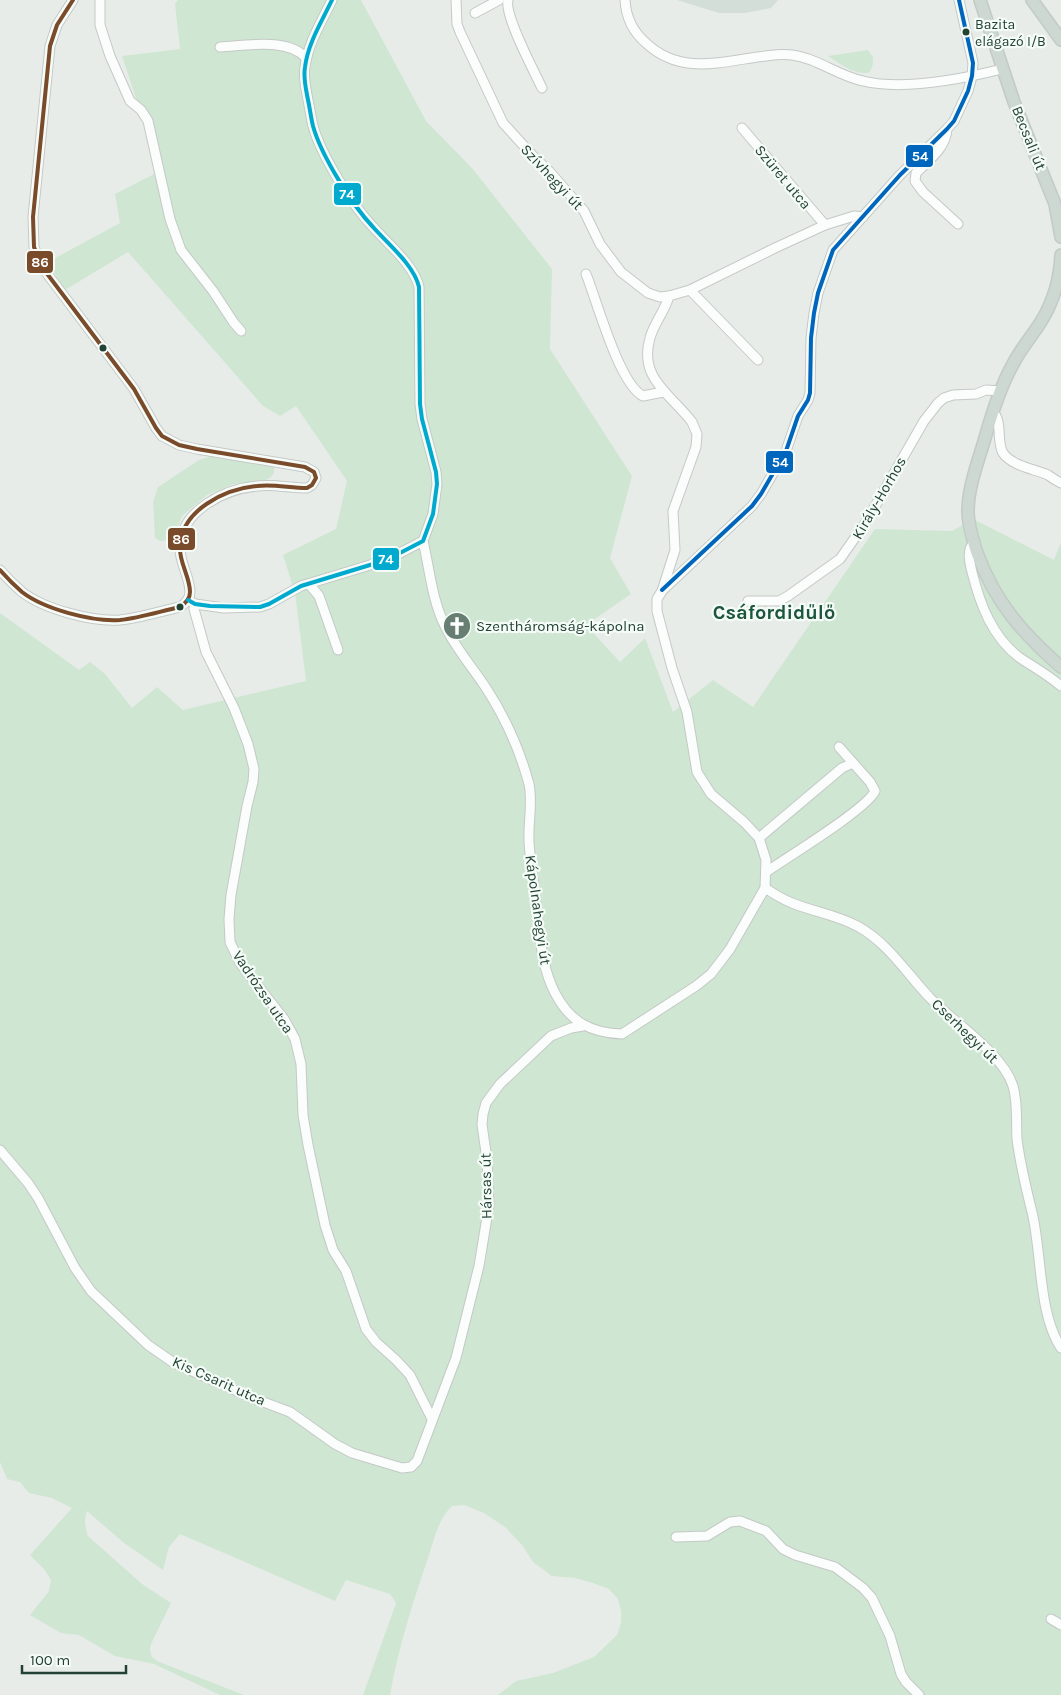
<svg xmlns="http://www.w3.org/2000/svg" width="1061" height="1695" font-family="Karla,sans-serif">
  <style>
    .built { fill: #d4ded8 }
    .green { fill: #cfe6d2 }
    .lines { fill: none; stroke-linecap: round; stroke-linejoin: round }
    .minor-casing { stroke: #c4c9c6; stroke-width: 11 }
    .major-casing { stroke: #c2cbc6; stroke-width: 14 }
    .minor { stroke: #fbfcfc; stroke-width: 9 }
    .major { stroke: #ced8d3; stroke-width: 11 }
    .bus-1-casing { stroke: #f5fbf7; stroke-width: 8 }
    .bus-2-casing { stroke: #f5fbf7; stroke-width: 8 }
    .bus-3-casing { stroke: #f5fbf7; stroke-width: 8 }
    .bus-1 { stroke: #7a4b2a; stroke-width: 4 }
    .bus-2 { stroke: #0065bd; stroke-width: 4 }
    .bus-3 { stroke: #00a9ce; stroke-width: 4 }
    .bus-dot { fill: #224233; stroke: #f5fbf7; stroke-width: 2 }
    .labels { text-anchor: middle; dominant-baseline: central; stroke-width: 4.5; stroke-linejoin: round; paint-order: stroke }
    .bus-label { font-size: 14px; fill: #224233; stroke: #f5fbf7; text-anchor: start }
    .street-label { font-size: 15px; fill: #224233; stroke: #f5fbf7 }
    .poi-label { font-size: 15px; fill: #224233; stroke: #f5fbf7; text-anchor: start }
    .district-label { font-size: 20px; font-weight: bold; fill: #1c563c; stroke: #f5fbf7 }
    .line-badge { stroke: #f5fbf7; stroke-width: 2 }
    .badge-label { font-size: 14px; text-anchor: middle; font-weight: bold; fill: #fff }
  </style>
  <rect width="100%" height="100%" fill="#e7ece9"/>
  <polygon class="built" points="677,0 778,0 771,8 745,13 719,13"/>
  <g class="green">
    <path d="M178 0H361L426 121 472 168 552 269 550 349 632 476 610 558 631 594 586 625 620 662 645 638 673 712 713 680 753 707 875 529 952 531 973 519 1054 560 1061 542V1695H498L516 1681 553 1673 594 1657 617 1635 621 1623V1611L618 1599 609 1589 593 1583 575 1578 552 1576 533 1562 522 1545 505 1527 484 1513 464 1505 452 1506C438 1519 434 1540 428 1558 413 1602 398 1649 390 1695H363L396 1603 390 1594 346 1580 335 1601 180 1534 169 1547 163 1570 124 1543 87 1511C84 1519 85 1527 88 1536L142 1584 171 1603 151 1644 150 1650 152 1657 157 1661 244 1695H220L154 1664 115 1656 79 1635 61 1633 30 1615 49 1591 51 1580 44 1569 30 1555 72 1508 52 1498 29 1493 20 1482 7 1479 0 1462V613L79 670 90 662 105 674 132 708 157 687 183 710 306 681 295 593 283 555 336 529 347 481 296 406 280 416 263 406 128 252 65 290 48 262 120 223 115 194 160 171 122 56 180 49 175 4Z"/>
    <path d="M868 50 873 57V64L870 72C857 77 839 63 828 56Z"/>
    <polygon points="212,456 269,464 274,467 274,473 270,478 264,481 233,484 207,495 182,516 173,540 160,541 155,538 153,502 158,487 199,460"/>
  </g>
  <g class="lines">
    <defs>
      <g id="minor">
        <polyline points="100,0 100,25 110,56 130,101 141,110 148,121 170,219 181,250 213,291 234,323 241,331"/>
        <polyline points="456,0 457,24 460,32 503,123 534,157 549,171 584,211 600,244 621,272 648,293 660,297 669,296 690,290 775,248 825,225 854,216 863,217"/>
        <path d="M508 0C504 15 534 71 542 88"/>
        <path d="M625 0C626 17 633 32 646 43 679 74 717 63 757 57 769 56 780 53 792 55 817 58 838 76 863 81 904 91 962 79 1002 69"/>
        <polyline points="475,13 499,0"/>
        <path d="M220 47C245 46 288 37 306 58"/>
        <polyline points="742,128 825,225"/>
        <path d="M947 129C946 148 929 160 916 173L915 181 923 192 958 224"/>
        <path d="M586 274C597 301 619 384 643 396L663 392"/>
        <polyline points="690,290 758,360"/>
        <path d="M993 412C1003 422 996 441 1003 453 1012 466 1034 469 1048 475 1052 478 1057 481 1061 483"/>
        <path d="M423 541C430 571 432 601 446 628 457 650 473 668 486 688 505 717 520 751 529 784 533 802 528 823 529 841 530 862 534 884 536 905 540 935 541 966 555 993 570 1022 591 1033 622 1034L696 986 711 974 730 949 765 888 766 860 759 838 744 822 711 794 697 772 687 712 672 668 657 611V599L662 591 675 550 673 511 696 447 697 434 692 422C672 395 638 379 650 338 654 323 665 311 669 296"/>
        <path d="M974 543C966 549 970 564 972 572 980 604 992 637 1020 658 1034 667 1048 675 1061 686"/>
        <path d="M0 570C7 578 14 585 22 592 44 609 92 622 120 620 140 618 161 611 180 607 186 603 190 599 190 592 190 577 179 562 180 547 181 510 225 489 257 486 274 484 290 488 307 488L312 485 316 478 314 472 305 467 197 449 179 445 162 436 156 428 134 389 42 267 34 247 33 217 50 46 57 25 73 0"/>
        <polyline points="309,584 319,596 338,650"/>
        <polyline points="664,589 752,506 761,494 786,451 798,416 808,400 810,393 811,338 814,313 818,293 833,250 900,175 947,129 954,121 968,91 972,76 973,63 959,0"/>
        <path d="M190 601 195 604 224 608 260 607 269 604 301 586 370 565 398 554 423 541 433 514 437 484 436 472 422 419 420 404 419 287C414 265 388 244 373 227 352 205 321 155 313 126 311 118 310 109 308 100 306 89 303 78 305 67 308 43 322 21 332 0"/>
        <polyline points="748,601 779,601 788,596 840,559 866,522 924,421 938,403 944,398 953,395 976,394 986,390 1001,391"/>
        <polyline points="195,604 194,609 206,652 234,708 248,744 254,769 253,782 247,806 231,895 229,919 230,942 240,963 284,1019 295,1039 301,1064 303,1115 308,1145 325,1225 333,1250 346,1271 366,1329 376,1342 396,1360 410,1375 432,1419"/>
        <polyline points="759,838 842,768 853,763"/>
        <path d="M766 872C786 858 867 809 875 791L870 782 839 747"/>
        <path d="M765 888C774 894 782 899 792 903 814 912 838 915 859 927 889 944 907 974 931 999 954 1022 1003 1054 1013 1086 1018 1103 1016 1121 1017 1139 1020 1163 1026 1188 1032 1212 1042 1253 1038 1313 1061 1348"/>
        <polyline points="0,1150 28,1183 38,1198 75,1268 91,1291 148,1345 174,1363 250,1397 290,1412 335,1444 352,1453 402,1468 411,1467 417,1461 456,1358 479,1266 489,1205 487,1159 482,1125 483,1114 486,1103 500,1084 551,1036 571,1028 583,1026"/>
        <polyline points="676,1537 707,1536 730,1522 740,1521 766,1531 783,1549 795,1555 835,1567 863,1588 872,1598 890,1636 901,1674 906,1682 919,1695"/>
        <polyline points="1051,1619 1061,1625"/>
      </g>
      <g id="major">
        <polyline points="980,0 1014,102 1055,204 1061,237"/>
        <polyline points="1032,0 1061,40"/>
        <path d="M1061 255C1060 277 1054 300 1042 320 1033 335 1021 348 1013 364 1000 387 992 413 985 438 978 462 968 487 968 512 968 526 973 540 977 553 995 602 1022 633 1061 667"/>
      </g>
    </defs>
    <use href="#minor" class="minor-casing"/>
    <use href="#major" class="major-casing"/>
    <use href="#minor" class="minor"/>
    <use href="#major" class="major"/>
    <defs>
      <path id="bus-1" d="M0 570C7 578 14 585 22 592 44 609 92 622 120 620 140 618 161 611 180 607 186 603 190 599 190 592 190 577 179 562 180 547 181 510 225 489 257 486 274 484 290 488 307 488L312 485 316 478 314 472 305 467 197 449 179 445 162 436 156 428 134 389 42 267 34 247 33 217 50 46 57 25 73 0"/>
      <polyline id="bus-2" points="662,590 752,506 761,494 786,451 798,416 808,400 810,393 811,338 814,313 818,293 833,250 900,175 947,129 954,121 968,91 972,76 973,63 959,0"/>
      <path id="bus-3" d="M188 600 195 604 210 606 260 607 269 604 301 586 370 565 398 554 423 541 433 514 437 484 436 472 422 419 420 404 419 287C414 265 388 244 373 227 352 205 321 155 313 126 311 118 310 109 308 100 306 89 303 78 305 67 308 43 322 21 332 0"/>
    </defs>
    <use href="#bus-1" class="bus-1-casing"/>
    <use href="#bus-2" class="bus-2-casing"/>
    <use href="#bus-3" class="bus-3-casing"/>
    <use href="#bus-1" class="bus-1"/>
    <use href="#bus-2" class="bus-2"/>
    <use href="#bus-3" class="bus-3"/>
  </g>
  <defs>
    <symbol id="church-disc" viewBox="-11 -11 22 22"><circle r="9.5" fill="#677e73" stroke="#f5fbf7"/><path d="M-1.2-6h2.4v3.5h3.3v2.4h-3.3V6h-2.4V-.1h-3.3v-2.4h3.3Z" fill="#fff"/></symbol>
  </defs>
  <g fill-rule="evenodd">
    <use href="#church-disc" x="441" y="610" width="32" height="32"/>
  </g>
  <g class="bus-dot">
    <circle cx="966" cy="32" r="4.5"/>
    <circle cx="103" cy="348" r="4.5"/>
    <circle cx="180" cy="607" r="4.5"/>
  </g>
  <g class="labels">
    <g class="bus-label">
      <text x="975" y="24">Bazita<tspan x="975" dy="17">elágazó I/B</tspan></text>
    </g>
    <g class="street-label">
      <text transform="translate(1029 138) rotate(68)">Becsali út</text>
      <text transform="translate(552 177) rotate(47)">Szívhegyi út</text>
      <text transform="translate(783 177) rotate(50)">Szüret utca</text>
      <text transform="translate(879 498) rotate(-60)">Király-Horhos</text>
      <text transform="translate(538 910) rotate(82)">Kápolnahegyi út</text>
      <text transform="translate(263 992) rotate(56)">Vadrózsa utca</text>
      <text transform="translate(965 1031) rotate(44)">Cserhegyi út</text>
      <text transform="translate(486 1186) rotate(-91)">Hársas út</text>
      <text transform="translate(219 1381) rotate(24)">Kis Csarit utca</text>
    </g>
    <g class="poi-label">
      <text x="476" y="626">Szentháromság-kápolna</text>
    </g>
    <g class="district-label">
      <text x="774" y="612">Csáfordidűlő</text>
    </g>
  </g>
  <g class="line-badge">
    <rect x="905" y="144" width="29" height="24" rx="5" fill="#0065bd"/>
    <rect x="333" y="182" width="29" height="24" rx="5" fill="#00a9ce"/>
    <rect x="26" y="250" width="28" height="24" rx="5" fill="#7a4b2a"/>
    <rect x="765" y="450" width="29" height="24" rx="5" fill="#0065bd"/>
    <rect x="167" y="527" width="29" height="24" rx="5" fill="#7a4b2a"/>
    <rect x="372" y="547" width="28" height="24" rx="5" fill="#00a9ce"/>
  </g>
  <g class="badge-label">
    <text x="920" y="161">54</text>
    <text x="347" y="199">74</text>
    <text x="40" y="267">86</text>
    <text x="780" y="467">54</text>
    <text x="181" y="544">86</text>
    <text x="386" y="564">74</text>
  </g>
  <path d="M22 1665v8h104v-8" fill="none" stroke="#224233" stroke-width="2.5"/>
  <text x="30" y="1665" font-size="15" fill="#224233" stroke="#f5fbf7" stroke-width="4" paint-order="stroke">100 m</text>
</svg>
